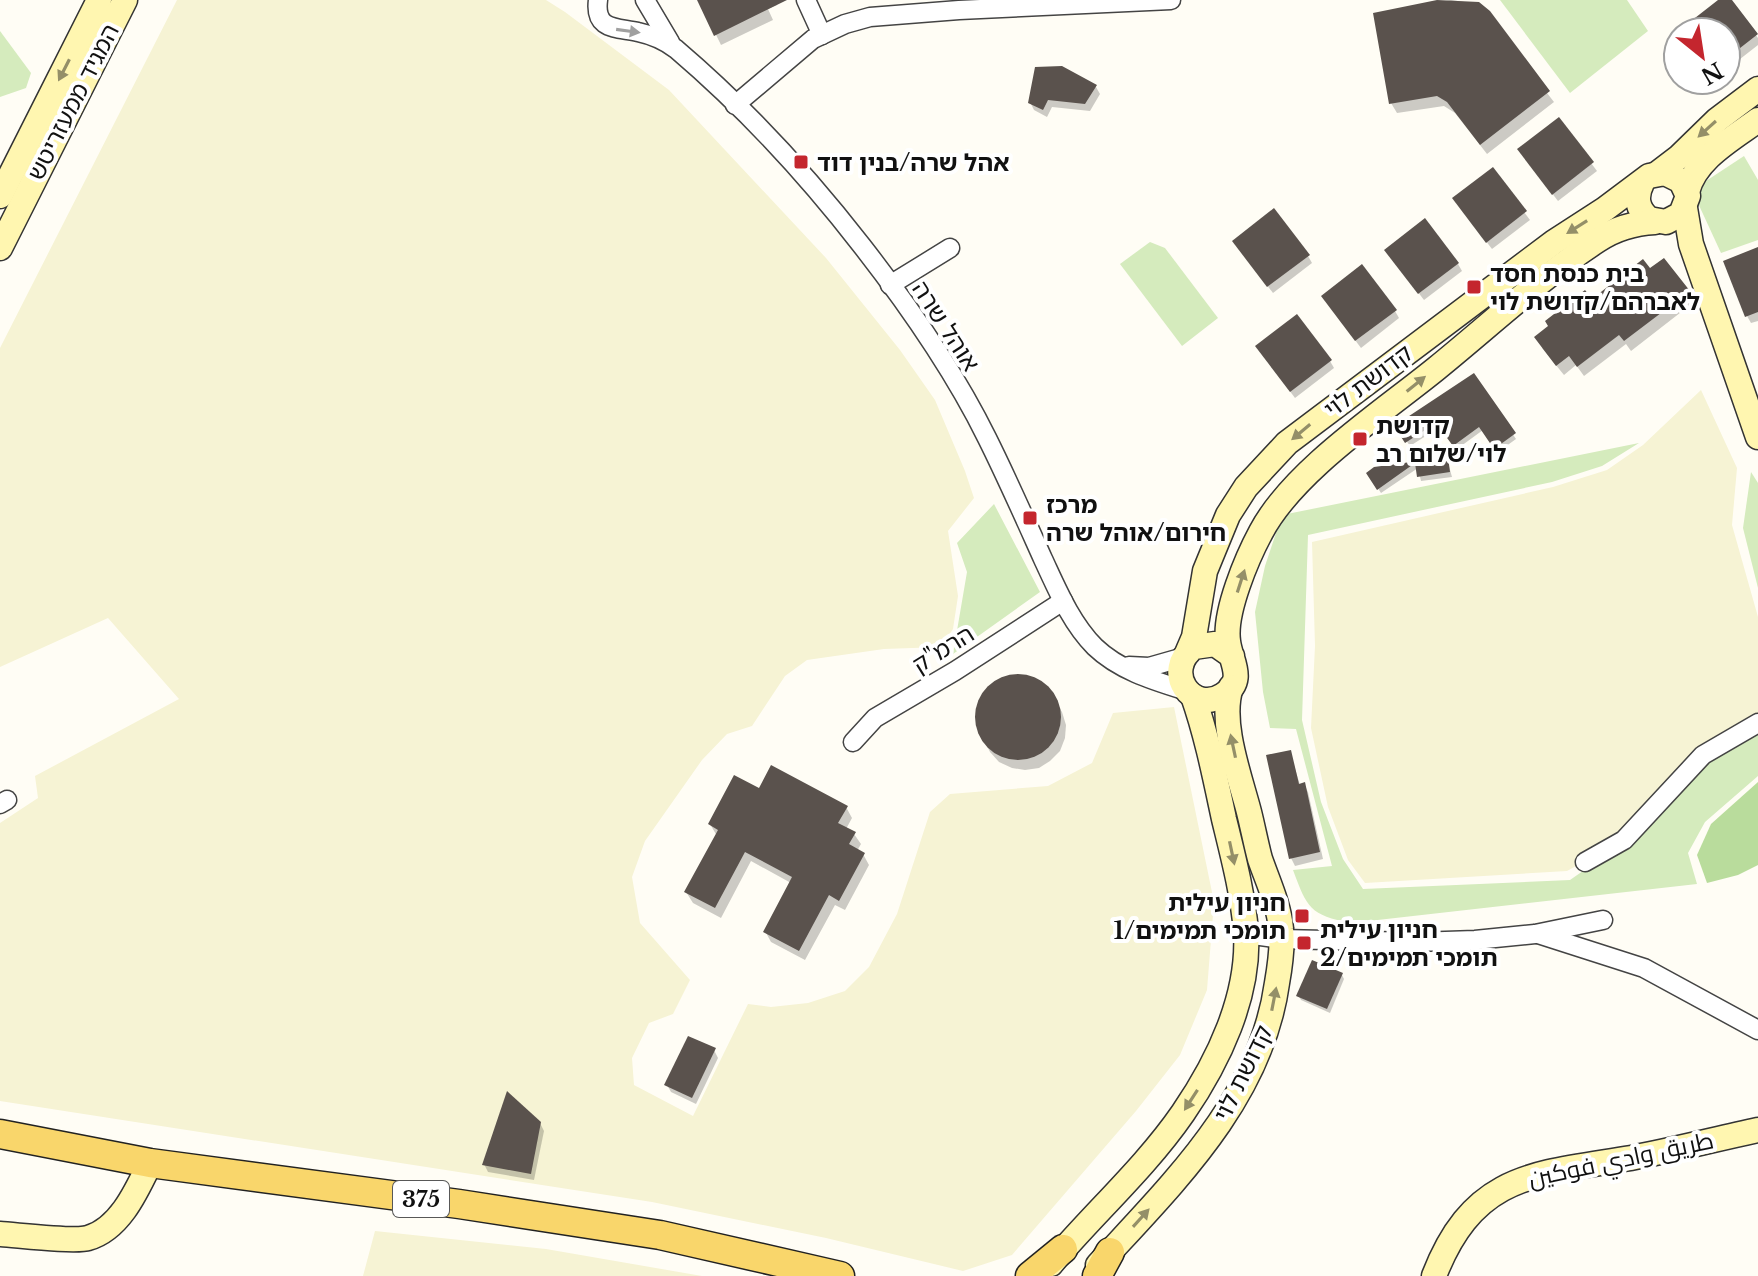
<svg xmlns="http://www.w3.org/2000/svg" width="1758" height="1276" font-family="'Libre Baskerville',Cairo,'Noto Sans Hebrew',serif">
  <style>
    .farmland { fill: #f6f3d4 }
    .green { fill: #d5ebbd }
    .forest { fill: #b9dc9c }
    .shadow { fill: #0003 }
    .building { fill: #5a524d }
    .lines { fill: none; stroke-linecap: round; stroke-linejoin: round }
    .street-casing { stroke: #444; stroke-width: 21 }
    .secondary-casing { stroke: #333; stroke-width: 27 }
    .primary-casing { stroke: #222; stroke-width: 31 }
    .street { stroke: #fff; stroke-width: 18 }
    .secondary { stroke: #fff6b0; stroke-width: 24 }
    .primary { stroke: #f9d66b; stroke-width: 28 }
    .oneway { fill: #a0a0a0 }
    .oneway2 { fill: #948f68 }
    .poi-dot { fill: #c4262e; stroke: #fff; stroke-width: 3 }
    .labels { text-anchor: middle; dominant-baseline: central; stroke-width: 8; stroke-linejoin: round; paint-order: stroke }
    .shield { fill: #fff; stroke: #585858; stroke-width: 2 }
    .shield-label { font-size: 22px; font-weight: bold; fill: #111 }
    .street-label { font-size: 24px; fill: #111; stroke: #fff }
    .poi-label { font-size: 24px; font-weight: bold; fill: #111; stroke: #fff; text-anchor: start }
  </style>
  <rect width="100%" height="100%" fill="#fffdf5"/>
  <g class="farmland">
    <polygon points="177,0 546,0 565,12 669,90 826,258 900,350 935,400 965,471 974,498 948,531 958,596 953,629 941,647 884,649 807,660 785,676 752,726 727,734 702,760 645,841 632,877 640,923 690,980 673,1014 649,1023 632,1058 634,1085 693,1116 748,1004 771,1007 808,1003 845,991 869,967 897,914 930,812 950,794 1048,786 1092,763 1113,713 1174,707 1214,902 1207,990 1180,1055 1136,1111 1012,1255 963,1271 826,1238 652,1202 0,1101 0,823 38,798 35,776 179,699 108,618 0,667 0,348"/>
    <polygon points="1701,390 1737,468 1732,525 1758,617 1758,714 1596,855 1567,871 1365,883 1348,860 1328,807 1311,728 1315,646 1312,542 1553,487 1607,470 1643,445"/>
    <polygon points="375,1231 546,1249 702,1276 363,1276"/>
  </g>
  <g class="green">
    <polygon points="1500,0 1627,0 1648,31 1570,93"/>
    <polygon points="0,31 31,73 26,88 0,97"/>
    <polygon points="1744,156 1758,180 1758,240 1721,253 1697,201 1703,183"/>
    <polygon points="1150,242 1165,248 1218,318 1182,346 1120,264"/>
    <path d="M1639 443 1602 466 1552 482 1308 535 1302 720 1321 802 1343 859 1363 889 1570 880 1649 825 1665 798 1758 721V776L1705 822 1688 853 1697 884 1351 923C1310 915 1307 908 1293 870L1332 866 1296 729 1270 728 1263 692 1255 612 1265 566 1282 515Z"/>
    <polygon points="1751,472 1758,483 1758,588 1743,528"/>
    <polygon points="994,504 1040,592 953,654 967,572 957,543"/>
  </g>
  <polygon class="forest" points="1758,782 1758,865 1738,875 1707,883 1697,855 1711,824"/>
  <g class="shadow">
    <polygon points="699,0 774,0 777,5 768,9 773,20 721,45"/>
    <polygon points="1451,0 1478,4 1554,102 1487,154 1455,113 1444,106 1397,113 1391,103 1375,15"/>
    <polygon points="1722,0 1729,0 1758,38 1758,45 1726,70 1726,32 1680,32"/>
    <polygon points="1678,34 1678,53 1669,40"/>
    <polygon points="1699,80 1712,80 1704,87"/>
    <polygon points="1096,87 1100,94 1090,111 1052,107 1047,117 1034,110 1030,102"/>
    <polygon points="1559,120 1597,171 1558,201 1524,157"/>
    <polygon points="1493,170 1530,220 1492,249 1459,206"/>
    <polygon points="1239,249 1308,256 1312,263 1273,293"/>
    <polygon points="1758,250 1758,321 1751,323 1747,316"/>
    <polygon points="1391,257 1458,264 1462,271 1424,300"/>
    <polygon points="1650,271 1688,292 1694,302 1631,351 1626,344 1584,376 1576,365 1564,375 1542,348 1591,302"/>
    <polygon points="1328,304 1395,311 1399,318 1361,348"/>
    <polygon points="1262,354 1330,361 1334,368 1295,398"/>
    <polygon points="1474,376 1516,439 1498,452 1483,430 1457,449 1440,427 1410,446 1397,427"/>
    <polygon points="1447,459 1452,477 1421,481 1418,468 1381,493 1368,473 1375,469"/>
    <polygon points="1011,676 1024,676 1037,680 1048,689 1062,712 1066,725 1065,738 1060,751 1050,761 1039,768 1025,770 1012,768 999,762 990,752 978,728 977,714 980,701 987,689 998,681"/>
    <polygon points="1290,752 1300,785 1304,784 1308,792 1323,859 1295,866 1291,858"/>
    <polygon points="760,791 846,807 852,818 846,829 854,834 861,844 857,851 863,854 869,865 845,910 835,905 805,960 771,942 765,931 791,883 751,861 721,918 693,903 686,892 717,836 710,824"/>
    <polygon points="1342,975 1344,979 1330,1013 1301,1000 1298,995"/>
    <polygon points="714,1050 718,1058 696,1104 671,1092 667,1085"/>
    <polygon points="540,1123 544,1131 534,1180 488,1172 484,1164"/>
  </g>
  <g class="building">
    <polygon points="697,0 787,0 714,36"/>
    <polygon points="1437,0 1479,2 1490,11 1550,91 1480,145 1447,102 1437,96 1389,104 1373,13"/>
    <polygon points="1718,0 1732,0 1758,34 1726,59 1726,32 1677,32"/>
    <polygon points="1062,66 1097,85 1085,104 1048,100 1043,110 1028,103 1035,67"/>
    <polygon points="1559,117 1594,162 1552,195 1517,149"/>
    <polygon points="1493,167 1527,211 1486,243 1452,198"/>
    <polygon points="1274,208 1310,255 1267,287 1232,241"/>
    <polygon points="1425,218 1459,263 1418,294 1384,250"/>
    <polygon points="1758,247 1758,312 1745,317 1723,261"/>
    <polygon points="1664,258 1690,291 1624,341 1619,335 1577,367 1569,356 1556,366 1534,337 1548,326 1545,321 1585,290 1592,299 1643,259 1650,268"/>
    <polygon points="1362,264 1397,310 1355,341 1321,296"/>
    <polygon points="1297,314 1332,360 1290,392 1255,346"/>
    <polygon points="1474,373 1516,433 1494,449 1479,427 1453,446 1436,423 1405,443 1394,426"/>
    <polygon points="1448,457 1450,472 1417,477 1415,463 1377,490 1366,473 1374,467"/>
    <circle cx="1018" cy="717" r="43"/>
    <polygon points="1291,750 1299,784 1305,782 1320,852 1289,859 1266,755"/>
    <polygon points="771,765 848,806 838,823 856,832 849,844 865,853 839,901 829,895 799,951 763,932 792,877 745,852 715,908 684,892 718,830 708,824 734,775 759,788"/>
    <polygon points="1312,960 1343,973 1327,1009 1296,996"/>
    <polygon points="688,1036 716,1048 692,1098 664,1085"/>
    <polygon points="507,1091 541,1122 531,1174 482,1165"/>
  </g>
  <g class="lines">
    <defs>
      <g id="street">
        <path d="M598 0C594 31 617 27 638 32 652 35 664 40 676 49 744 107 807 175 862 246 908 305 954 371 987 438 1007 478 1025 519 1043 559 1057 589 1071 623 1095 647 1120 671 1155 681 1187 691"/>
        <polyline points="645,0 670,42"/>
        <polyline points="806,0 822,35"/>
        <polyline points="735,105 813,39 845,24 870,17 959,10 1171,0"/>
        <polyline points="890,285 950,248"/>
        <polyline points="1129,666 1149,667 1184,657"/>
        <polyline points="853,742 875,718 955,671 1063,601"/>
        <polyline points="0,804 7,800"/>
        <polyline points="1585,862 1624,840 1703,755 1758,723"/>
        <polyline points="1246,934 1281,939 1416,942 1475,940 1535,934 1603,920"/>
        <polyline points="1538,934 1644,968 1758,1030"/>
      </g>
      <g id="secondary">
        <polyline points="1658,173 1679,157 1717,120 1758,89"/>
        <path d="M1687 192C1695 159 1732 139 1758 120"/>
        <polyline points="0,196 99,0"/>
        <polyline points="1685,208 1691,244 1758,437"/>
        <polyline points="0,248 125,0"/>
        <path d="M1188 651 1194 637 1205 571 1228 515 1246 487 1287 443 1554 242 1605 209 1649 176 1665 173 1681 181 1688 196 1681 214 1666 222 1649 219C1637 209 1635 197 1642 183"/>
        <path d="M1232 656 1215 644 1194 647C1162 671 1192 715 1223 695 1247 680 1230 661 1228 641 1224 612 1247 558 1261 532 1293 471 1383 412 1437 368 1490 325 1541 277 1598 240 1616 228 1635 223 1655 222"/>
        <path d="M0 1234C17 1235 75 1242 88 1238 120 1229 137 1190 150 1163"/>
        <path d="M1051 1264C1094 1213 1145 1168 1183 1113 1218 1062 1250 996 1246 932 1243 894 1233 856 1224 819 1215 777 1207 736 1193 696"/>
        <path d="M1098 1265C1173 1183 1261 1099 1277 983 1280 966 1283 947 1281 929 1279 905 1268 882 1260 859 1256 844 1253 828 1249 812 1240 777 1219 722 1231 687"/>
        <path d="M1434 1276C1474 1173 1535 1174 1631 1158 1674 1150 1716 1139 1758 1130"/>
      </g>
      <g id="primary">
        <polyline points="0,1134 150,1163 459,1204 660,1235 840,1276"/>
        <polyline points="1030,1276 1063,1249"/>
        <polyline points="1097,1276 1110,1252"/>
      </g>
    </defs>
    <use href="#street" class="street-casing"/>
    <use href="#secondary" class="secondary-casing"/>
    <use href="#primary" class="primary-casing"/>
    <use href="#street" class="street"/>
    <use href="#secondary" class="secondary"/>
    <use href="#primary" class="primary"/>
  </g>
  <defs><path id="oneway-solid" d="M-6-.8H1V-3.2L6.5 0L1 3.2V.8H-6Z" transform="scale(2)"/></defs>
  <use class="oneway" href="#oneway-solid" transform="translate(628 31) rotate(8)"/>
  <g class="oneway2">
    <use href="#oneway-solid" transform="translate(64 70) rotate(117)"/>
    <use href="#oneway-solid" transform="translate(1707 129) rotate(138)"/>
    <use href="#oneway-solid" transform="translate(1577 227) rotate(148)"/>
    <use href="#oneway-solid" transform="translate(1416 384) rotate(-39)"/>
    <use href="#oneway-solid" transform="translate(1301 432) rotate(140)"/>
    <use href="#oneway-solid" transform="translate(1241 581) rotate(-72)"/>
    <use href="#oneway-solid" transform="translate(1233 746) rotate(-102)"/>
    <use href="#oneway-solid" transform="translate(1232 853) rotate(78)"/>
    <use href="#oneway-solid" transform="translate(1274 999) rotate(-79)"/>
    <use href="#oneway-solid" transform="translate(1191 1100) rotate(123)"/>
    <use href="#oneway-solid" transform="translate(1141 1218) rotate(-48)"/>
  </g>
  <g class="poi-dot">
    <rect x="793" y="154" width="16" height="16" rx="4"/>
    <rect x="1466" y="279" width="16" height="16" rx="4"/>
    <rect x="1352" y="431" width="16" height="16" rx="4"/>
    <rect x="1022" y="510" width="16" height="16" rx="4"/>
    <rect x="1294" y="908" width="16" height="16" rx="4"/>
    <rect x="1296" y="935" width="16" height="16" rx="4"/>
  </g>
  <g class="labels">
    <rect class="shield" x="393" y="1181" width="56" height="36" rx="6"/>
    <g class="shield-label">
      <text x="421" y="1199">375</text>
    </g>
    <g class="street-label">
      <text transform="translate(73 102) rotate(-63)">המגיד ממעזריטש</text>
      <text transform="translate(946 326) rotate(57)">אוהל שרה</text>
      <text transform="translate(1368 381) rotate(-37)">קדושת לוי</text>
      <text transform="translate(943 649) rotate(-32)">הרמ"ק</text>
      <text transform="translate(1243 1073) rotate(-64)">קדושת לוי</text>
      <text transform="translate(1621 1159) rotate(-12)">طريق وادي فوکين</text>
    </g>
    <g class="poi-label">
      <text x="817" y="162">אהל שרה/בנין דוד</text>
      <text x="1490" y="273">בית כנסת חסד<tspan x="1490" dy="28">לאברהם/קדושת לוי</tspan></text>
      <text x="1376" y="425">קדושת<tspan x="1376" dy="28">לוי/שלום רב</tspan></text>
      <text x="1046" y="504">מרכז<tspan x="1046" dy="28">חירום/אוהל שרה</tspan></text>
      <text x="1286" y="902" text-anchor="end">חניון עילית<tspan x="1286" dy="28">1/תומכי תמימים</tspan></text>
      <text x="1320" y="929">חניון עילית<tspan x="1320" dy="28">2/תומכי תמימים</tspan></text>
    </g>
  </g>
  <g transform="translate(1702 56) rotate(150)"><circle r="38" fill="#ffffff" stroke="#a0a0a0" stroke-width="2"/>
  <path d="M0-6L14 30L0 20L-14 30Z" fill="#c4262e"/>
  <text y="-12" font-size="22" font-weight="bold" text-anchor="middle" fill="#111111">N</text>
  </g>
</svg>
